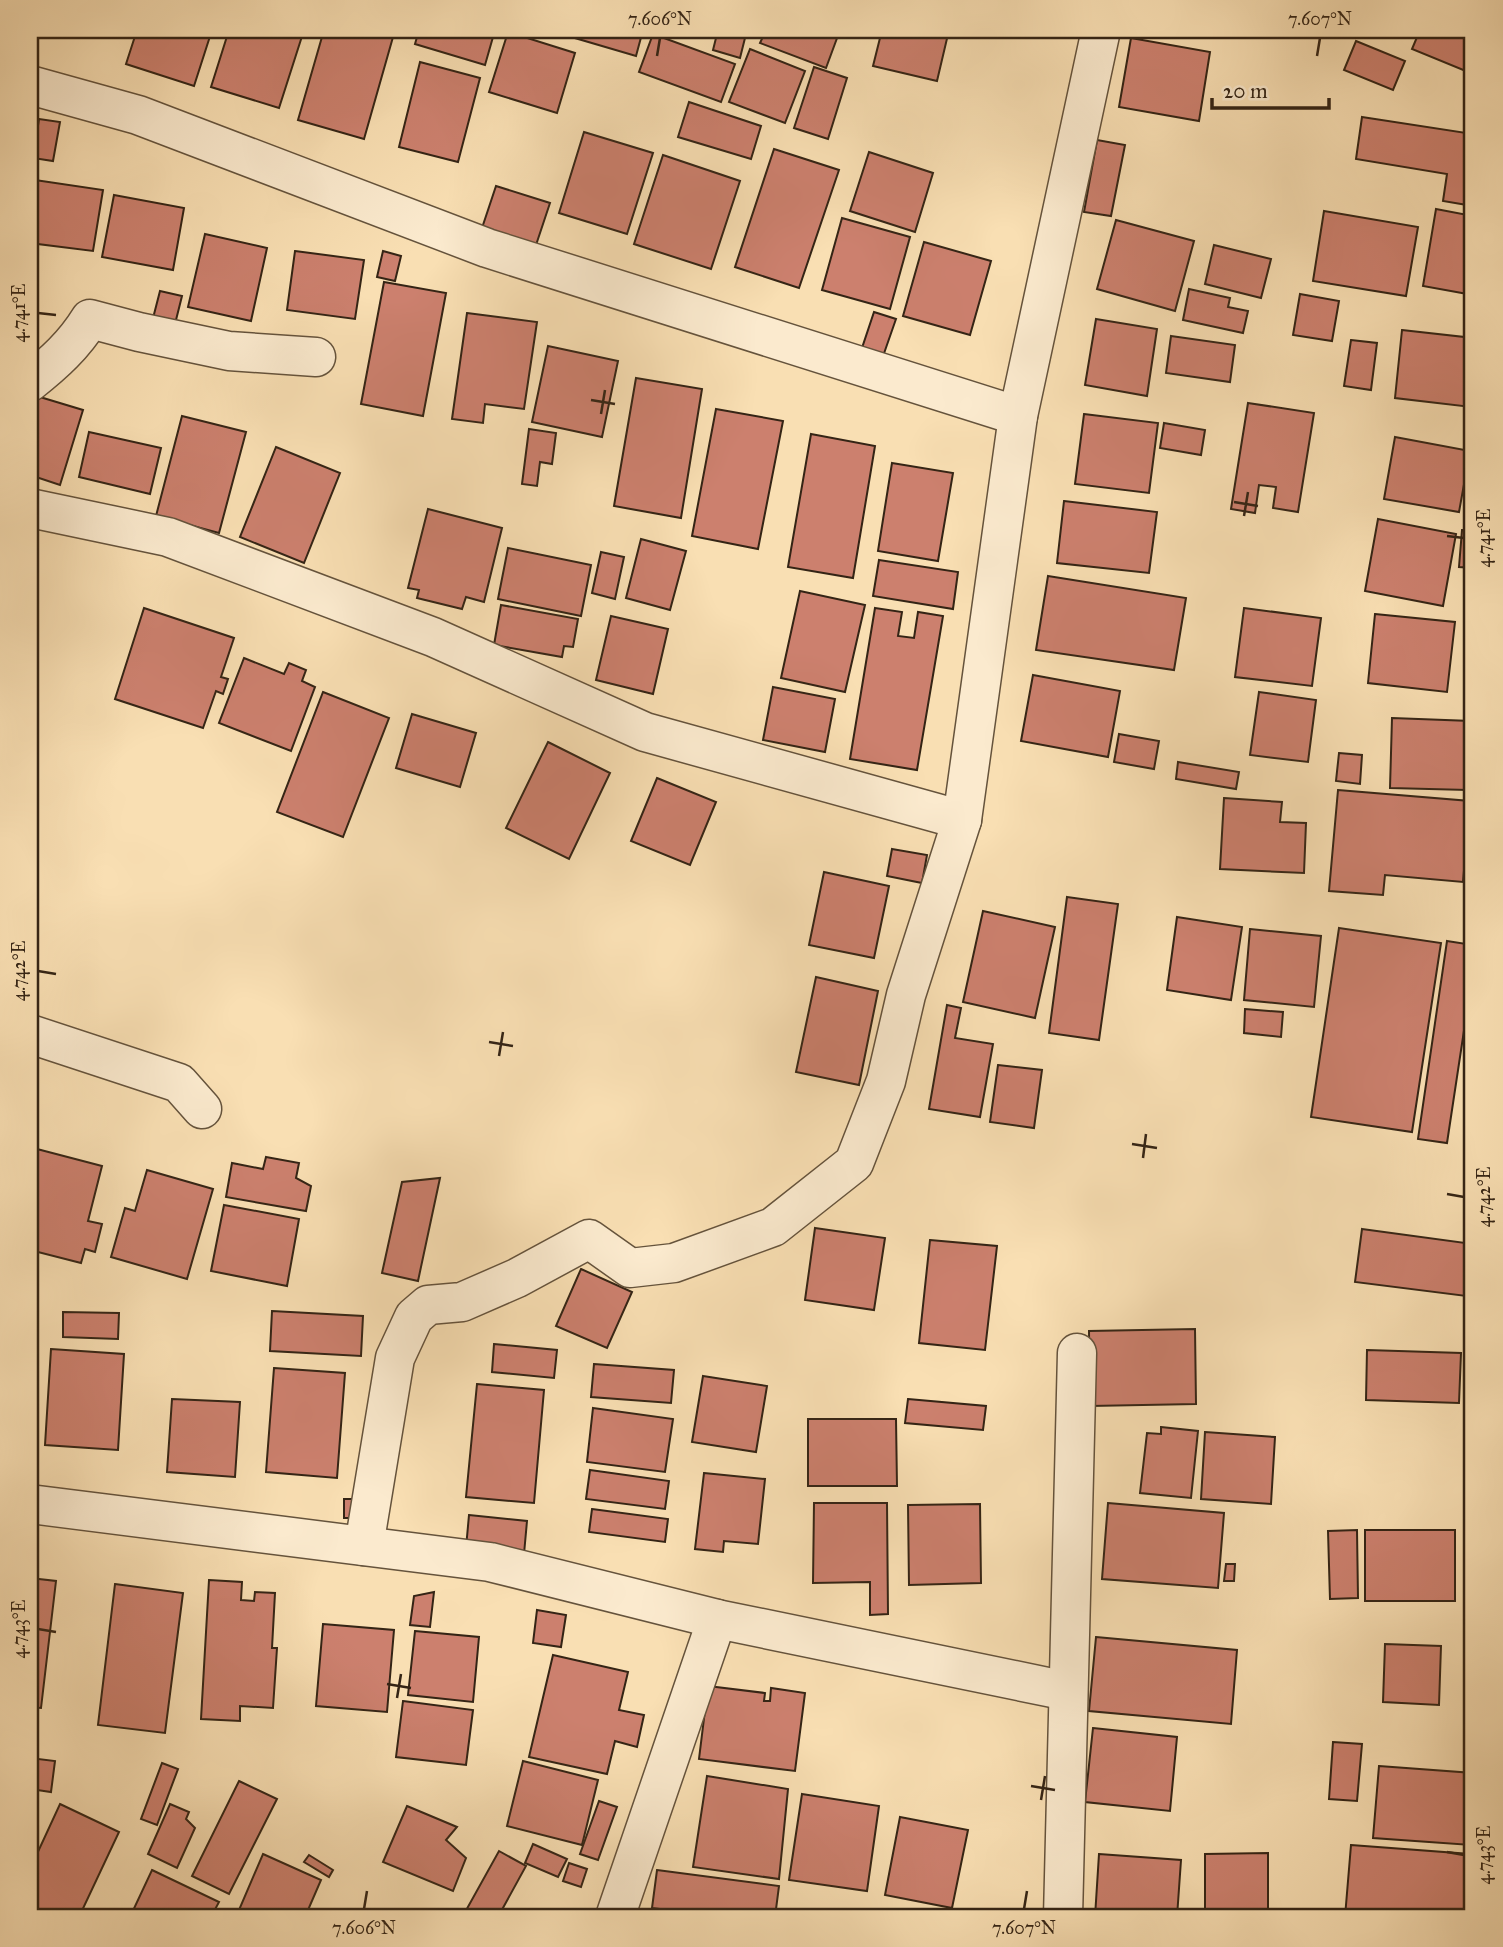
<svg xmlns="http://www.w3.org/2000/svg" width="1503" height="1947" font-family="'IM FELL Great Primer',serif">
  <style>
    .building { fill: #cc806e; stroke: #342415; stroke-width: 2 }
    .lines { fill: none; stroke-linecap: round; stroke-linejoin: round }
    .minor-casing { stroke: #65533c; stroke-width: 41 }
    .minor { stroke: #fbeace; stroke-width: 38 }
    .ticks { fill: none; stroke: #342415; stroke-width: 2.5 }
    .neatline { fill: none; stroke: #342415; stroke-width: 2.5 }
    .ticks-label { font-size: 18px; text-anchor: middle; fill: #342415 }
  </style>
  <rect width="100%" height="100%" fill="#f9dfb3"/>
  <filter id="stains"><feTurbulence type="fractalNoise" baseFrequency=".00286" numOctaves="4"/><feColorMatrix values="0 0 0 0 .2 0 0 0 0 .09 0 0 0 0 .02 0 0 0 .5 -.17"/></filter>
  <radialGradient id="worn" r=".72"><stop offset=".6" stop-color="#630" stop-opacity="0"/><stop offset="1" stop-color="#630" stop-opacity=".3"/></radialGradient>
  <g class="building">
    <polygon points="85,30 115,30 114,35"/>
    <polygon points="137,30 212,30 194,86 126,64"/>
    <polygon points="229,30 304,30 279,108 211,87"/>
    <polygon points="324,30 395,30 364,139 298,120"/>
    <polygon points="419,30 495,30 485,65 415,44"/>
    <polygon points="570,30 643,30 636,56 568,36"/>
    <polygon points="718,30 747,30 740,58 713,50"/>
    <polygon points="766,30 840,30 826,68 760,43"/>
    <polygon points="882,30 949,30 937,81 873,66"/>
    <polygon points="1210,30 1236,30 1235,36"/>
    <polygon points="1420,30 1473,30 1473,74 1412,49"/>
    <polygon points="508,32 575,53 557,113 489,92"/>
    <polygon points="653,34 735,64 721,102 639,72"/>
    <polygon points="1131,38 1210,52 1199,121 1119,107"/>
    <polygon points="1356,41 1405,61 1393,90 1344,70"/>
    <polygon points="750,49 805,71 785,123 729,102"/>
    <polygon points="420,62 480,78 458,162 399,147"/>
    <polygon points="814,67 847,78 828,139 794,128"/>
    <polygon points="689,102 761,126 751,159 678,137"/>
    <polygon points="1362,117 1473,134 1473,206 1443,201 1447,174 1356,159"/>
    <polygon points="39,119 60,122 53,161 33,158"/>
    <polygon points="30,122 33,122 30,149"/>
    <polygon points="584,132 653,153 627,234 559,213"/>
    <polygon points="1097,140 1125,145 1111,216 1084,212"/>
    <polygon points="774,149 839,170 799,288 735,267"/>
    <polygon points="869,152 933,173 915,232 850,211"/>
    <polygon points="663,155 740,181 711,269 634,244"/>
    <polygon points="35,180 103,190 93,251 30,243 30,214"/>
    <polygon points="496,186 550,203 535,248 481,231"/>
    <polygon points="114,195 184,208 173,270 102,257"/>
    <polygon points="1436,209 1473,216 1473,295 1423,286"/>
    <polygon points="1324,211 1418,227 1406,296 1313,281"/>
    <polygon points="842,218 910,237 890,309 822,290"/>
    <polygon points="1116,220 1194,241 1175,311 1097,289"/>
    <polygon points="205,234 267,248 251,321 188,307"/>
    <polygon points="924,242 991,261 970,335 903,316"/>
    <polygon points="1214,245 1271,259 1261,298 1205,284"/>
    <polygon points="295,251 364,260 355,319 287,310"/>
    <polygon points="383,251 401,256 395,281 377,277"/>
    <polygon points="384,282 446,293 423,416 361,404"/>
    <polygon points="1189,289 1230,298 1228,307 1248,311 1243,333 1183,320"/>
    <polygon points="160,291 182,296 173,332 151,326"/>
    <polygon points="1300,294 1339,301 1332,341 1293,335"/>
    <polygon points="874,312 896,319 881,362 860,354"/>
    <polygon points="467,313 537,322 524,409 485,404 483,423 452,419"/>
    <polygon points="1096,319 1157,329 1147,396 1085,385"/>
    <polygon points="1402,330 1473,338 1471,407 1395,398"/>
    <polygon points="1171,336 1235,345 1230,382 1166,373"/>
    <polygon points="1351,340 1377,343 1371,390 1344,386"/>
    <polygon points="548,346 618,361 602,437 532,422"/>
    <polygon points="636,378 702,389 681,518 614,506"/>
    <polygon points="30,394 83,410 60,485 30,475"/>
    <polygon points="1248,403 1314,413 1298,512 1273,508 1276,487 1259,485 1255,513 1231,509"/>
    <polygon points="716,409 783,421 758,549 692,536"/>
    <polygon points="1084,414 1158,423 1149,493 1075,484"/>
    <polygon points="182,416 246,432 219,533 156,516"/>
    <polygon points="1164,423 1205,430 1201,455 1160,448"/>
    <polygon points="529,429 556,433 552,464 540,462 537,486 522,484"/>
    <polygon points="89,432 161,448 150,494 79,477"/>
    <polygon points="811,434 875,446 853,578 788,567"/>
    <polygon points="1395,437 1470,451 1459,512 1384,499"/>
    <polygon points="276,447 340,473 304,563 240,537"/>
    <polygon points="892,463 953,473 938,561 878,551"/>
    <polygon points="1064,501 1157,512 1149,573 1057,563"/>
    <polygon points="428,509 502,528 484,602 466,597 462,609 417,598 419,590 408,588"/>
    <polygon points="1378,519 1456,534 1443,606 1365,591"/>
    <polygon points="1462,530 1473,531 1473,568 1459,567"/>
    <polygon points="641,539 686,551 670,610 626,598"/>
    <polygon points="508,548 591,565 581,616 498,599"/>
    <polygon points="601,552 624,557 615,599 592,593"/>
    <polygon points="879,560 958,572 953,609 873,596"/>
    <polygon points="1048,576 1186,598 1174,670 1036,650"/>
    <polygon points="800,591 865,605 845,692 781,678"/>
    <polygon points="501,605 578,619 573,647 564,646 562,657 494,645"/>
    <polygon points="144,608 234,638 221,677 228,679 223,694 216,691 203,728 115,699"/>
    <polygon points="875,608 902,612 898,636 914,638 918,612 943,616 917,770 850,759"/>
    <polygon points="1244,608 1321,618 1312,686 1235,677"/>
    <polygon points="1375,614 1455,622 1447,692 1368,683"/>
    <polygon points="611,616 668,629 653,694 596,680"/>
    <polygon points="244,658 284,674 289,663 306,670 302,681 315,687 291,751 219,723"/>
    <polygon points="1033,675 1120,691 1108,757 1021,741"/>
    <polygon points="773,687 835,699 825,752 763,740"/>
    <polygon points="323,692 389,718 343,837 277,812"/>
    <polygon points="1259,692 1316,700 1308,762 1250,755"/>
    <polygon points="412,714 476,733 460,787 396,768"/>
    <polygon points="1392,718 1471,721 1468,790 1390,788"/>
    <polygon points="1119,734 1159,741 1154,769 1114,762"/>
    <polygon points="548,742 610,773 569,859 506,828"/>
    <polygon points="1339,753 1362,755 1360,784 1336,781"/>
    <polygon points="1178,762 1239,772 1236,789 1176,779"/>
    <polygon points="657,778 716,802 690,865 631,841"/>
    <polygon points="1338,790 1470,801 1463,882 1385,875 1383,895 1329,891"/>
    <polygon points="1224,798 1282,802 1280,822 1306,823 1304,873 1220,869"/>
    <polygon points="892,849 927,855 922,883 887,876"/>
    <polygon points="824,872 889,886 874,958 809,945"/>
    <polygon points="1067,897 1118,904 1099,1040 1049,1033"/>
    <polygon points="983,911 1055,927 1035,1018 963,1002"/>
    <polygon points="1177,917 1242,927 1231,1000 1167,990"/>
    <polygon points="1339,928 1441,943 1412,1132 1311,1117"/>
    <polygon points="1250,929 1321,936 1314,1007 1244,1000"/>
    <polygon points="1447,941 1473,945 1473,971 1447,1143 1418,1139"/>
    <polygon points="816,977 878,991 859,1085 796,1072"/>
    <polygon points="947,1005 961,1008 955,1038 993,1044 980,1117 929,1109"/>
    <polygon points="1245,1009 1283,1012 1281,1037 1244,1033"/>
    <polygon points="998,1065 1042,1070 1034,1128 990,1122"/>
    <polygon points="37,1149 102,1166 88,1221 102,1224 95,1252 85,1249 81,1263 30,1250 30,1178"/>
    <polygon points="266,1157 299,1163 296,1178 311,1186 306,1211 226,1197 232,1163 263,1169"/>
    <polygon points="147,1170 213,1189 187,1279 111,1257 125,1208 135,1211"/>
    <polygon points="440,1178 418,1281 382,1273 402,1182"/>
    <polygon points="224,1205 299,1219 287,1286 211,1271"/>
    <polygon points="815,1228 885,1238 874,1310 805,1300"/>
    <polygon points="1362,1229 1473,1244 1466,1296 1355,1282"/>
    <polygon points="930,1240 997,1246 985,1350 919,1343"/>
    <polygon points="581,1269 632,1292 607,1348 556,1326"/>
    <polygon points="272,1311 363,1316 361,1356 270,1351"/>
    <polygon points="63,1312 119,1313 118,1339 63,1337"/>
    <polygon points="1195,1329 1196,1404 1090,1406 1089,1331"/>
    <polygon points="494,1344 557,1350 554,1378 492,1372"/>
    <polygon points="51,1349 124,1354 118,1450 45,1445"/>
    <polygon points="1367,1350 1461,1353 1459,1403 1366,1400"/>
    <polygon points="594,1364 674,1370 671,1403 591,1397"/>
    <polygon points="274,1368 345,1373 337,1478 266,1472"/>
    <polygon points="703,1376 767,1386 756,1452 692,1442"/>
    <polygon points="477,1384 544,1390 534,1503 466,1497"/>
    <polygon points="172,1399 240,1402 235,1477 167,1472"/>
    <polygon points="908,1399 986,1406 983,1430 905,1423"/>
    <polygon points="593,1408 673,1419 665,1472 587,1462"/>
    <polygon points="808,1419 896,1419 897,1486 808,1486"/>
    <polygon points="1161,1427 1198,1431 1191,1498 1140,1493 1147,1433 1161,1434"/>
    <polygon points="1205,1432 1275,1437 1271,1504 1201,1499"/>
    <polygon points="590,1470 669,1481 665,1509 586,1499"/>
    <polygon points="704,1473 765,1479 758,1544 724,1541 723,1552 695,1549"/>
    <rect x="344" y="1499" width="14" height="19"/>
    <polygon points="814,1503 887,1503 888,1614 870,1615 870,1582 813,1583"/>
    <polygon points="1108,1503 1224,1513 1218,1588 1102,1579"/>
    <polygon points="980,1504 981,1583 909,1585 908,1505"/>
    <polygon points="592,1509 668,1519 665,1542 589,1532"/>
    <polygon points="469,1515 527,1521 524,1554 466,1548"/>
    <polygon points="1357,1530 1358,1598 1330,1599 1328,1531"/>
    <rect x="1365" y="1530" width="90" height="71"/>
    <polygon points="1226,1564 1235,1564 1234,1581 1224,1581"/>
    <polygon points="30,1578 56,1581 41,1708 30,1707"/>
    <polygon points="209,1580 242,1582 241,1600 254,1601 255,1592 275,1593 272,1648 277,1648 273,1708 240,1706 240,1721 201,1719"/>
    <polygon points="115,1584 183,1593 165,1733 98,1725"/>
    <polygon points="434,1592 430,1627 410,1625 414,1596"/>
    <polygon points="537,1610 566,1615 561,1647 533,1643"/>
    <polygon points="323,1624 394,1630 387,1712 316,1706"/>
    <polygon points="415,1631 479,1637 473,1702 408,1695"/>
    <polygon points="1096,1637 1237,1650 1231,1724 1089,1711"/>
    <polygon points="1385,1644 1441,1646 1439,1705 1383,1702"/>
    <polygon points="553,1655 628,1672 619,1710 644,1715 637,1747 615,1741 607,1774 529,1757"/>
    <polygon points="708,1686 765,1693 764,1701 770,1701 771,1688 805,1693 795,1771 699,1759"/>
    <polygon points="403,1701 473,1710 466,1765 396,1757"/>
    <polygon points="1093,1728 1177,1737 1170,1811 1085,1802"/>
    <polygon points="1333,1742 1362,1744 1357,1801 1329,1799"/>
    <polygon points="30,1758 55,1761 51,1792 30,1789"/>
    <polygon points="523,1761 598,1780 582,1845 507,1826"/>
    <polygon points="162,1763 178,1769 157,1825 141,1819"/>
    <polygon points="1379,1766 1473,1773 1471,1845 1373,1838"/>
    <polygon points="707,1776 788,1789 779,1879 693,1867"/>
    <polygon points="239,1781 277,1799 229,1894 192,1876"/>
    <polygon points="802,1794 879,1806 867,1891 789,1880"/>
    <polygon points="599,1801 617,1807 598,1860 580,1854"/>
    <polygon points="60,1804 119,1832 79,1917 30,1917 30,1869"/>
    <polygon points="170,1804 189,1812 186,1819 195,1828 177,1868 148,1854"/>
    <polygon points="407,1806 457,1827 446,1840 466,1858 453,1891 383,1862"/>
    <polygon points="900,1817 968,1830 952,1908 885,1895"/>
    <polygon points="533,1844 567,1859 558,1877 525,1863"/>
    <polygon points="1351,1845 1470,1854 1464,1917 1345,1917"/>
    <polygon points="499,1851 526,1866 498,1917 471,1917 464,1914"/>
    <polygon points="1268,1853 1268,1917 1205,1917 1205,1854"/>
    <polygon points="263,1854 321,1880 305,1917 236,1917"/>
    <polygon points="1099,1854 1181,1860 1177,1917 1095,1917"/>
    <polygon points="309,1855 333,1870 329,1877 304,1862"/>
    <polygon points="569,1863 587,1869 581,1887 563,1881"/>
    <polygon points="152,1870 219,1902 211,1917 130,1917"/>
    <polygon points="657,1870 779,1886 775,1917 668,1917 669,1910 652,1908"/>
  </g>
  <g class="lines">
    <defs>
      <g id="minor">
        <polyline points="30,85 138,115 487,248 1018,416"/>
        <path d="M30 382C54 363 74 345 90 319L139 332 229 351 316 357"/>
        <polyline points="30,508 168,537 433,637 645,732 962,820"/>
        <polyline points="30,1034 179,1083 202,1109"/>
        <polyline points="30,1504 490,1562 717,1619 1067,1691"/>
        <polyline points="364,1546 395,1358 414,1317 428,1305 462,1302 517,1278 589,1239 630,1268 674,1263 773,1227 854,1163 886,1081 906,995 962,820 1018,416 1101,30"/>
        <polyline points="615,1917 717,1619"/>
        <polyline points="1063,1917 1077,1353"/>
      </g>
    </defs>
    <use href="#minor" class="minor-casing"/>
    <use href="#minor" class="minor"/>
  </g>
  <path class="ticks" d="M657 56 660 38M1317 56 1320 38M38 313 56 315M591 400 615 404M601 414 605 390M1234 502 1258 506M1244 516 1248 492M1447 536 1464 538M38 971 56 974M489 1042 513 1046M499 1056 503 1032M1132 1144 1157 1148M1143 1158 1146 1134M1447 1194 1464 1197M38 1629 56 1632M387 1684 411 1688M397 1698 401 1674M1031 1786 1055 1790M1041 1800 1045 1776M1447 1852 1464 1855M364 1909 367 1891M1024 1909 1027 1891"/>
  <rect width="1503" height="1947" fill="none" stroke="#f9dfb3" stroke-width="77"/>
  <path d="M1212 98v10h117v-10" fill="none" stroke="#342415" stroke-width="3.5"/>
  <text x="1223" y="98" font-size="21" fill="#342415" stroke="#fbeace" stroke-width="5" paint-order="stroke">20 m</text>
  <rect x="38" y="38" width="1426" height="1871" class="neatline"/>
  <g class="ticks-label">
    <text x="660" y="25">7.606°N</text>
    <text x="1320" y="25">7.607°N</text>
    <text transform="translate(19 313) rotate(-90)" y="6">4.741°E</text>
    <text transform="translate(1484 538) rotate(-90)" y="6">4.741°E</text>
    <text transform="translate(19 971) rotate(-90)" y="6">4.742°E</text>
    <text transform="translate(1484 1197) rotate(-90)" y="6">4.742°E</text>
    <text transform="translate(19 1629) rotate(-90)" y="6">4.743°E</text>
    <text transform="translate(1484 1855) rotate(-90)" y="6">4.743°E</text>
    <text x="364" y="1934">7.606°N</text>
    <text x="1024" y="1934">7.607°N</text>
  </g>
  <rect width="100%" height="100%" filter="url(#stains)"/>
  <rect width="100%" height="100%" fill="url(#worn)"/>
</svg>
